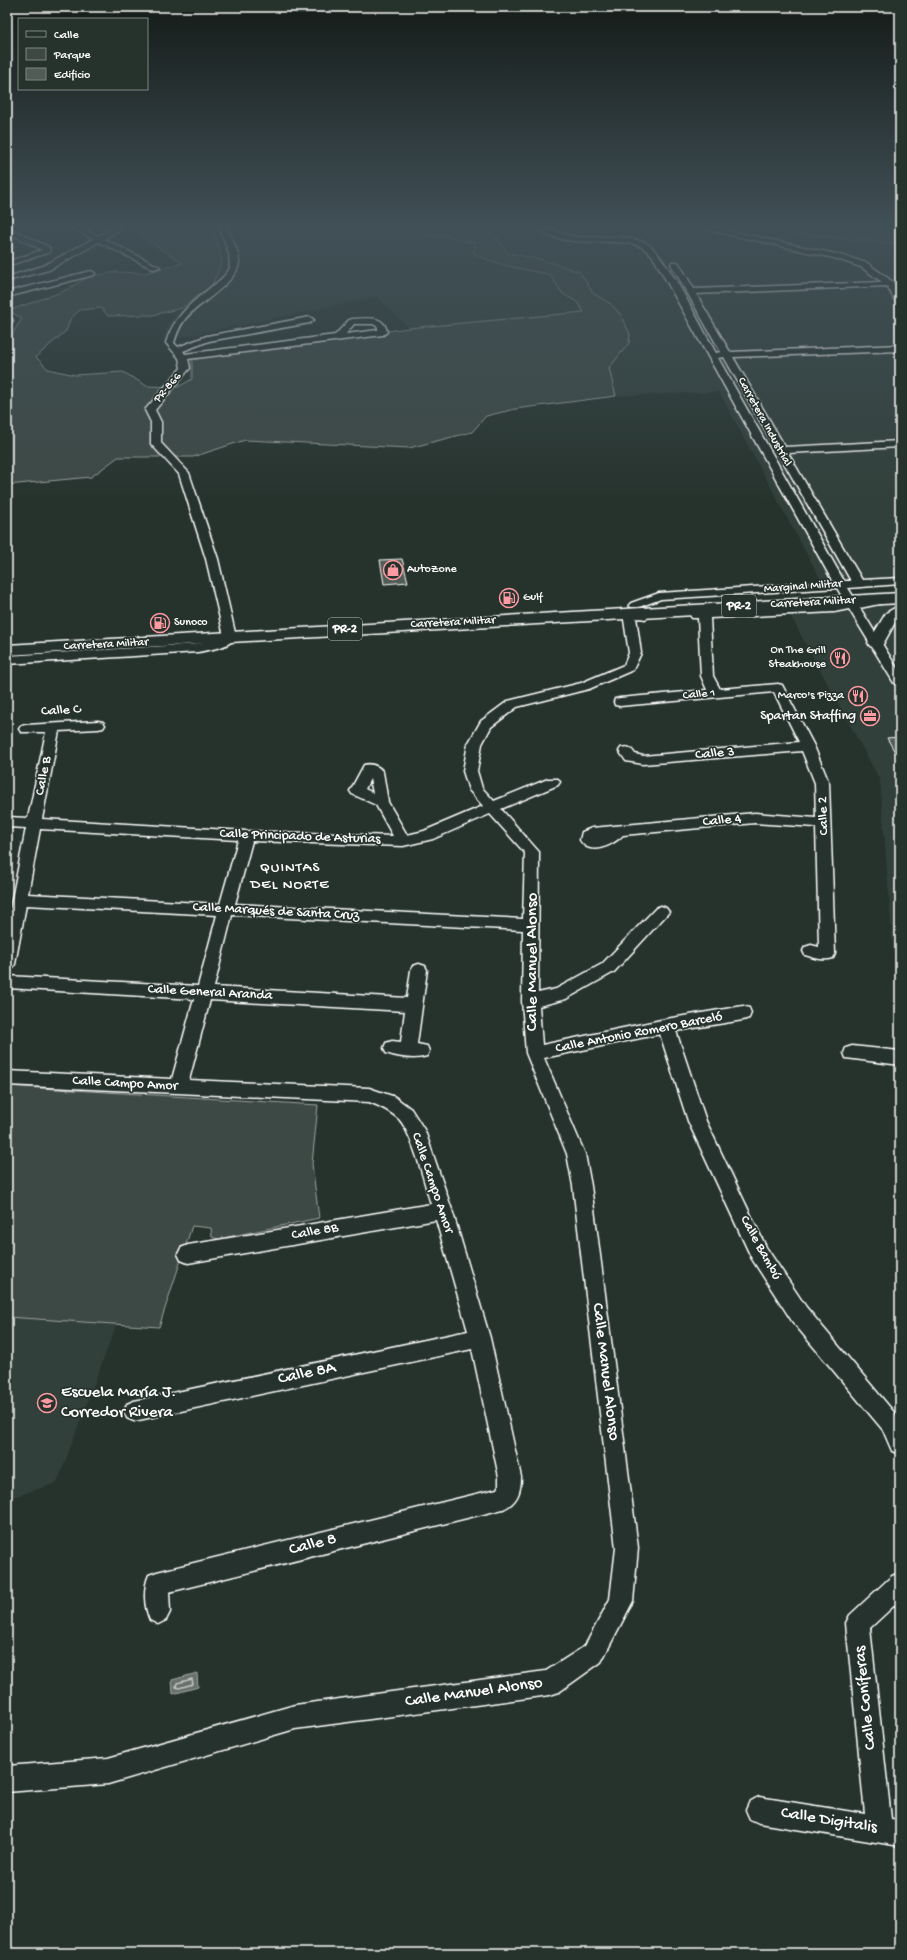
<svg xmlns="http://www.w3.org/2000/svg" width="907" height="1960" font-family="'Gochi Hand',sans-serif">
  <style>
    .built { fill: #333f3a }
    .green { fill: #3e4944; stroke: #9ea4a2 }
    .water { fill: #67706c; stroke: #a4a9a7 }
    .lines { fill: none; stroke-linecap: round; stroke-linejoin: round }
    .shore { stroke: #c2c6c4; stroke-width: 1.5 }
    .building { fill: #515c57; stroke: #fff }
    .minor-casing { stroke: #fff; stroke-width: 3 }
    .major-casing { stroke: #fff; stroke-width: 3 }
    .minor { fill: #26332d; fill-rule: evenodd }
    .major { fill: #26332d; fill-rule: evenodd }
    .labels { text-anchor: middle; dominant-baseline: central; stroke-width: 3.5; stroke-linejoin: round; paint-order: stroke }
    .far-street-label { font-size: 12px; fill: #fff; stroke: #26332d }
    .far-poi-label { font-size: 12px; fill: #fff; stroke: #26332d; text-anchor: start }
    .shield { fill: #26332d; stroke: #bec2c0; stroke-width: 1 }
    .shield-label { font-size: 13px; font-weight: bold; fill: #fff }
    .street-label { font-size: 14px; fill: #fff; stroke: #26332d }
    .poi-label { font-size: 14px; fill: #fff; stroke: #26332d; text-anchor: end }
    .neighbourhood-label { font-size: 15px; letter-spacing: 1px; fill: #fff; stroke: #26332d }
    .near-street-label { font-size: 17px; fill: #fff; stroke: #26332d }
    .near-poi-label { font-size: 17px; fill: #fff; stroke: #26332d; text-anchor: start }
  </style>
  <rect width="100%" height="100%" fill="#26332d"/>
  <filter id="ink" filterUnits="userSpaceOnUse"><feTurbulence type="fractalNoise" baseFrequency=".025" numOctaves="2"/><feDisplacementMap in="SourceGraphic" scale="8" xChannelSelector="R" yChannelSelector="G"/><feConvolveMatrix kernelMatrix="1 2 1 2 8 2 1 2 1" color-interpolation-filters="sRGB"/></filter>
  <g filter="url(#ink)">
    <g class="built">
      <polygon points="213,227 424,227 426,236 446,236 477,243 473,253 484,259 505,267 527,269 550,275 563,294 577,302 585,312 409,328 377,297 162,341 169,323 182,308 212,285 222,262"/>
      <polygon points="466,227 774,227 795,234 900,244 900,578 822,582 719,392 616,396 609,368 629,343 630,334 620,314 611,304 593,293 580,272 525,257 514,256 507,253 498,238 482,230"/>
      <polygon points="900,604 900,997 897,998 880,780 789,613"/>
      <polygon points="7,1317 117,1323 57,1483 16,1496 7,1496"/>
    </g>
    <g class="green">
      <path d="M127 227H213L222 262 212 285 182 308 153 315 108 316 101 308 80 310 71 318 66 331 36 357 48 369 75 375 123 372 147 386 178 387 192 379V357L409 328 584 312 577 302 563 294 550 275C522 268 499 267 473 253L476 243 446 236H426L424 227H466L482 230 498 238 507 253 543 260 580 272 593 293 611 304 620 314 630 334 629 343 609 368 616 396 515 409 486 416 472 432 409 448 245 440 193 457H118L91 477 7 485V343L22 318 8 311 64 291 90 276 117 272 144 273 183 263Z"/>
      <polygon points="774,227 900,227 900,244 795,234"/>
      <polygon points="7,1086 318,1105 312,1164 319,1218 218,1239 212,1237 211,1228 192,1226 159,1327 7,1317"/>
    </g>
    <polygon class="water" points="197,1673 198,1687 173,1694 172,1680"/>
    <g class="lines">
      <polygon class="shore" points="192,1679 193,1684 179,1688 176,1687 177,1683"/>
    </g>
    <g class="building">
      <polygon points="402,559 408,582 384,584 380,560"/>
      <polygon points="900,737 900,761 887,738"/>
    </g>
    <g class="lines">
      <defs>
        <g id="minor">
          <polygon points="7,227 49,247 50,252 7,266 7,262 42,250 7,232"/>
          <polygon points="71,227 81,227 98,236 114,227 123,227 104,239 160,267 153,269 99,242 49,270 7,281 7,277 43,266 93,239"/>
          <path d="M219 227H226C231 238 239 250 239 262 238 282 199 303 186 318 180 325 177 333 174 343L178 347 207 336 310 317 314 320 310 323 209 341 183 351 185 354 335 335 349 320 352 319C366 319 384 314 387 332L383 335 188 359 190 368 155 410 161 422V443L189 473 218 559 236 637C228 648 211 649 198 652L7 664V656L198 644 217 640 224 636 206 559 179 474 151 444V422L145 410 181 368 179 358 166 343C173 318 190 304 210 288 217 283 226 276 230 268L229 253ZM354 324H373L378 327V330L346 334Z"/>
          <path d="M536 227C550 227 562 235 577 237 599 238 624 234 646 243 665 252 703 331 716 353L721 352 671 264 672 262H678L694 289 882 282 861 267 834 258 696 227H711L836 254 867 263 893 282 900 295V304H897L887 286 696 294 730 352 900 345V351L733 357 785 447 900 441V447L788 453 862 580 900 578V584L848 588 856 601 880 598 886 601 884 603 860 608 900 673V687L894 683 849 609 834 612 710 618 713 676 720 689 778 684 782 685 814 746 829 783 835 954 833 958C824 961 814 958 805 955L803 951 805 947 811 945 819 947 816 827 755 823 623 835C613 845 590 857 580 840L582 832 592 828 755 813 816 818 815 783 802 751 643 764 626 761 619 751 621 748C629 746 631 748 635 754L643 756 799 742 774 692 620 706 615 705 614 702 615 699 620 698 707 690 701 676 698 618H692L690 615 692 612 846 603 837 588 661 599 639 607H631L629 605 631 603 659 593 833 582 652 255 642 247 634 244C605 238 559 249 536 227ZM724 357 851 581H844L718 358Z"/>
          <polygon points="91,271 95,273 94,275 7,297 7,292"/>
          <polygon points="7,318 12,319 13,321 7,324"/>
          <path d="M629 609 649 612 651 615 645 619 636 617 641 653 633 670 589 689 517 707 491 727 482 744 477 771 482 788 494 801 548 779H558L560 782 558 785 501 809 539 852 538 993 556 989 602 964 656 908 661 906 666 908 669 912 614 972 566 999 539 1006 542 1045 666 1019 743 1006 749 1008 751 1013 749 1018 743 1020 676 1031 706 1121 766 1247 806 1307 897 1416 900 1421V1454L892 1451 883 1430 792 1321 752 1259 688 1121 660 1034 544 1058 585 1154 591 1186 638 1548 633 1601 601 1662 559 1692 550 1695 295 1729 108 1784 7 1792V1766L108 1758 295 1705 546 1671 585 1646 610 1599 616 1548 573 1186 567 1154 526 1053 522 1001 523 930 232 915 214 987 407 998 411 970 413 966 419 964 425 966 427 970 417 1044 427 1046 429 1051 427 1056C415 1060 398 1057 386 1053L384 1048 386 1043 392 1041 401 1042 405 1011 210 1000 189 1080 369 1088 395 1097 411 1109 425 1131 452 1210 490 1338 521 1477C521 1492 517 1503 503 1509L169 1592 170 1612 166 1620 158 1624 150 1620C144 1607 143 1588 149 1575L157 1572 497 1489 499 1485V1477L472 1349 134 1421 127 1418 124 1411 127 1404 134 1401 468 1331 436 1220 188 1263 181 1260 178 1254 181 1248 188 1245 431 1204C424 1182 413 1135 399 1119 390 1111 380 1106 369 1102L7 1085V1071L172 1079 194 999 7 988V976L198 986 217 915 26 905 15 964 13 968 7 970V925L26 828 7 827V817L28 818 46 732H21L19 729 21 726 26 725 98 721 103 722 105 725 103 728 98 729 59 731 42 819 246 831 393 836 376 805 352 794 350 791 364 765C371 763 379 766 383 772L388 802 407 835 424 831 483 806 469 790 463 771 468 744 481 721 508 701 581 683 624 665 629 653 623 613ZM370 779 373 793 365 789ZM490 814 525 853 523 919 235 904 252 841 403 846 433 839ZM40 829 238 840 220 904 28 894Z"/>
          <polygon points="852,1046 900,1051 900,1065 846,1058 844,1053 846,1048"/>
          <polygon points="900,1573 900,1600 870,1628 891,1819 900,1820 900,1846 759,1823 750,1819 746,1810 750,1801 759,1797 865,1814 846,1623 850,1615 892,1576"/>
        </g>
        <g id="major">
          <polygon points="900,593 900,603 7,655 7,645"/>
          <polygon points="900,605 900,617 897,619 882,646 876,648 870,646 868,643 886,613"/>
        </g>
      </defs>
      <use href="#minor" class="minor-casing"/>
      <use href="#major" class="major-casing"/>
      <use href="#minor" class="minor"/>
      <use href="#major" class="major"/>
    </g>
  </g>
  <linearGradient id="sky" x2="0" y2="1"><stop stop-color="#151c19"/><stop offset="0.45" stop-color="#415057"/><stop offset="1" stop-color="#415057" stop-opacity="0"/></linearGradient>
  <rect width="907" height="502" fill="url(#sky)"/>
  <defs>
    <symbol id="shop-ring" viewBox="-11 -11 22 22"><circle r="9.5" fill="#26332d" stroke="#ff9aa2" stroke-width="1.5"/><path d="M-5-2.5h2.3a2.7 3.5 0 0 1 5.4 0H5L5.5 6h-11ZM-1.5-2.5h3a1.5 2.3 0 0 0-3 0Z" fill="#ff9aa2"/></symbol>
    <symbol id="fuel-ring" viewBox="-11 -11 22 22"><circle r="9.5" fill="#26332d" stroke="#ff9aa2" stroke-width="1.5"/><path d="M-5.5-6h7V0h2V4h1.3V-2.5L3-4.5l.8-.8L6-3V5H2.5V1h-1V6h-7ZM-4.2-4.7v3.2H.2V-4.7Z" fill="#ff9aa2"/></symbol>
    <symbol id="restaurant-ring" viewBox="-11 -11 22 22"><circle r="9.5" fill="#26332d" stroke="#ff9aa2" stroke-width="1.5"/><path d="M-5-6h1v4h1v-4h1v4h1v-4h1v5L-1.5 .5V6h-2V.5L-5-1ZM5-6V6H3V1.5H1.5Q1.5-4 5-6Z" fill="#ff9aa2"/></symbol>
    <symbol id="office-ring" viewBox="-11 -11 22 22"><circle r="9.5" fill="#26332d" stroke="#ff9aa2" stroke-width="1.5"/><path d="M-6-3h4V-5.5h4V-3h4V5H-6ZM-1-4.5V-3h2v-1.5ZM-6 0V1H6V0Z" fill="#ff9aa2"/></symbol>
    <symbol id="school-ring" viewBox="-11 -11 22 22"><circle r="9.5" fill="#26332d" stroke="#ff9aa2" stroke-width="1.5"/><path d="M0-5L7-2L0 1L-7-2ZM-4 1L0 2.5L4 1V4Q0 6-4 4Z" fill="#ff9aa2"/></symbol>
  </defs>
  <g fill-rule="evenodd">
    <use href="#shop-ring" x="382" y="559" width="22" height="22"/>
    <use href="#fuel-ring" x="498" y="587" width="22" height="22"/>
    <use href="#fuel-ring" x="149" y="612" width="22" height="22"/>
    <use href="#restaurant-ring" x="829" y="647" width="22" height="22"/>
    <use href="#restaurant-ring" x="847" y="685" width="22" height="22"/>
    <use href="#office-ring" x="859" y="705" width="22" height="22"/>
    <use href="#school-ring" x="36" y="1392" width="22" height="22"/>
  </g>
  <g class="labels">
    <g class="far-street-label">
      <text transform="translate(168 388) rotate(-49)">PR-866</text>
      <text transform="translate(764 422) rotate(61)">Carretera Industrial</text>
      <text transform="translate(803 587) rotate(-4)">Marginal Militar</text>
      <text transform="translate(813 603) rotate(-3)">Carretera Militar</text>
      <text transform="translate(453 623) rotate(-3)">Carretera Militar</text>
      <text transform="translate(106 645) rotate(-3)">Carretera Militar</text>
      <text transform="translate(699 695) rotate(-5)">Calle 1</text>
    </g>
    <g class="far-poi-label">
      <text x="407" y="570">AutoZone</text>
      <text x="523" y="598">Gulf</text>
      <text x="174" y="623">Sunoco</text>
      <text x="826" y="651" text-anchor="end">On The Grill<tspan x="826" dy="14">Steakhouse</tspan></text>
      <text x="844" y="696" text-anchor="end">Marco's Pizza</text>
    </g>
    <g class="shield">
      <rect x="722" y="595" width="34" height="22" rx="3"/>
      <rect x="328" y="618" width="34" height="22" rx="3"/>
    </g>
    <g class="shield-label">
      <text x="739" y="606">PR-2</text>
      <text x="345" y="629">PR-2</text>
    </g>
    <g class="street-label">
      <text transform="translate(61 711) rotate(-3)">Calle C</text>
      <text transform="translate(715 754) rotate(-5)">Calle 3</text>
      <text transform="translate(44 776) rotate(-79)">Calle B</text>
      <text transform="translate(824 816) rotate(-92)">Calle 2</text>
      <text transform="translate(722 821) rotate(-5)">Calle 4</text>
      <text transform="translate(300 837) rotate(2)">Calle Principado de Asturias</text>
      <text transform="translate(276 912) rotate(3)">Calle Marqués de Santa Cruz</text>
      <text transform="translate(210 993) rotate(3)">Calle General Aranda</text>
      <text transform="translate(639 1033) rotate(-11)">Calle Antonio Romero Barceló</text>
      <text transform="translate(125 1084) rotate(3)">Calle Campo Amor</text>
      <text transform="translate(432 1183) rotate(71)">Calle Campo Amor</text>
      <text transform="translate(315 1232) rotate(-10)">Calle 8B</text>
      <text transform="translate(760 1248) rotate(61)">Calle Bambú</text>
    </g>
    <g class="poi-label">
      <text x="856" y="716">Spartan Staffing</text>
    </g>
    <g class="neighbourhood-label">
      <text x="290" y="868">QUINTAS<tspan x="290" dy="17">DEL NORTE</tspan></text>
    </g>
    <g class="near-street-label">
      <text transform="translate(533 962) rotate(-90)">Calle Manuel Alonso</text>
      <text transform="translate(605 1372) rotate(83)">Calle Manuel Alonso</text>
      <text transform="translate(307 1374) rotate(-12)">Calle 8A</text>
      <text transform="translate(313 1545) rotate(-14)">Calle 8</text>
      <text transform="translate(474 1693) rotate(-8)">Calle Manuel Alonso</text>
      <text transform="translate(866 1698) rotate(-96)">Calle Coníferas</text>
      <text transform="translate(829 1821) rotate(9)">Calle Digitalis</text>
    </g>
    <g class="near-poi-label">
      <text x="61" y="1393">Escuela María J.<tspan x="61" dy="20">Corredor Rivera</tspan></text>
    </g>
  </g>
  <rect width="907" height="1960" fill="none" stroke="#26332d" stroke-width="24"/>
  <rect x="12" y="12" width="883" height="1936" fill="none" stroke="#fff" stroke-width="1.5" filter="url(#ink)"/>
  <rect x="18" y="18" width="130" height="72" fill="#26332d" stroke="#7d8581"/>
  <rect x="26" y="31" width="20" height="6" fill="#26332d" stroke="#7d8581"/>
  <text x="54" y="38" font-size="12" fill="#ffffff">Calle</text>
  <rect x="26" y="48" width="20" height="12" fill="#3e4944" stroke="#7d8581"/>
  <text x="54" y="58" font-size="12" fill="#ffffff">Parque</text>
  <rect x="26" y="68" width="20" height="12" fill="#515c57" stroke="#7d8581"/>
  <text x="54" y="78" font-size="12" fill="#ffffff">Edificio</text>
</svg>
